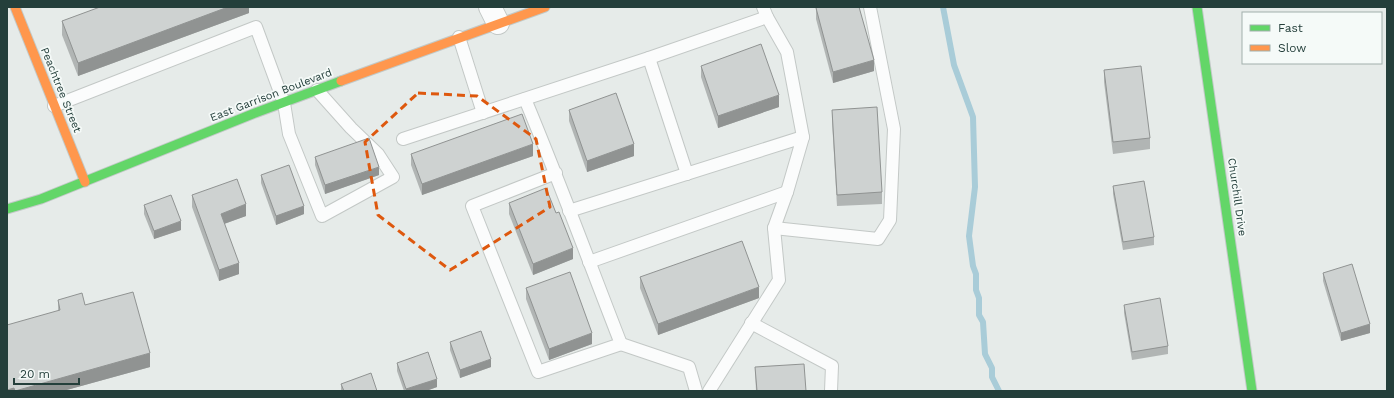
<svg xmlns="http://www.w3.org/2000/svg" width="1394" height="398" font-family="'Work Sans',sans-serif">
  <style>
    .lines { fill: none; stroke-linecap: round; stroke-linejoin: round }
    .stream { stroke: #a9ccd8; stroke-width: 6 }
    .lane-casing { stroke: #c3c8c6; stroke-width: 14 }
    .street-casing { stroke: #c3c8c6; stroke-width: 24 }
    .fast-casing { stroke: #c2c9c7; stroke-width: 11 }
    .slow-casing { stroke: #c2c9c7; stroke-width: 11 }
    .lane { stroke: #fbfcfc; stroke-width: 12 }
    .street { stroke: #fbfcfc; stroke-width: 22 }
    .fast { stroke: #63d668; stroke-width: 9 }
    .slow { stroke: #ff974d; stroke-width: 9 }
    .wall { fill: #b1b5b4 }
    .shaded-wall { fill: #909392 }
    .building { fill: #ced2d1; stroke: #909392 }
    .marked { fill: none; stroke: #de580e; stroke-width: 3; stroke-dasharray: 8 5; stroke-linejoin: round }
    .labels { text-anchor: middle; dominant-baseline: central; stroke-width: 3.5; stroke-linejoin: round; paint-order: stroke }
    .street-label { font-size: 11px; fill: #243f3b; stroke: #f5faf8 }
  </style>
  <rect width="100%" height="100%" fill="#e6ebe9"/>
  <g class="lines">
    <polyline class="stream" points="943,7 954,65 973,117 975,187 969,236 973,266 976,274 976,290 979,298 979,315 983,322 985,354 992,368 992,377 999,391"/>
    <defs>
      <g id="lane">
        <polyline points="767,17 787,52 803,137"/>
        <polyline points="459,37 483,113"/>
        <polyline points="649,58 687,174"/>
        <path d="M525 99C559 180 589 262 621 344L538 372 472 206 556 173"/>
        <polyline points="54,106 256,27 284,103 289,134 322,216 393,177 378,154 351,128 317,90"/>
        <polyline points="403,139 649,58 767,17 763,7"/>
        <polyline points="569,211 803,137 787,192 774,228 779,280 709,391"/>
        <polyline points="774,228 878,239 890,220 894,129 870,7"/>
        <polyline points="589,262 787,192"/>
        <polyline points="751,323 832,366 831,391"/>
        <polyline points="621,344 689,367 696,391"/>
      </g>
      <polyline id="street" points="490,7 498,23"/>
      <g id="fast">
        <polyline points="1197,7 1252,391"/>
        <polyline points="7,209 41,199 255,113 341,81"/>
      </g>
      <g id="slow">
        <polyline points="15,7 85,182"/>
        <polyline points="341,81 545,7"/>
      </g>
    </defs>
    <use href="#lane" class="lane-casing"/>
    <use href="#street" class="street-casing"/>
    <use href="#fast" class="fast-casing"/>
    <use href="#slow" class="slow-casing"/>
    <use href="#lane" class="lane"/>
    <use href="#street" class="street"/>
    <use href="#fast" class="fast"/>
    <use href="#slow" class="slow"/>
  </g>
  <g class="wall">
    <polygon points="249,7 249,13 78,76 62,35 62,21"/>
    <polygon points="816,8 874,71 833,83 816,19"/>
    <polygon points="701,66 779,107 718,128 701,77"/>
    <polygon points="1104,70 1150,138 1150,149 1113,154 1104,82"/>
    <polygon points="569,110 634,156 587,172 569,121"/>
    <polygon points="832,110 882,192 882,204 837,206 832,121"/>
    <polygon points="411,154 533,156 422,195 411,165"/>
    <polygon points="315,157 379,175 325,194 315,165"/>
    <polygon points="261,175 304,214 276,225 261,183"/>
    <polygon points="1113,186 1154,237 1154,245 1123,250 1113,194"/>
    <polygon points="192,195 246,216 224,224 239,274 219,281 192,207"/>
    <polygon points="509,203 573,259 533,275 509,214"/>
    <polygon points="144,205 181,230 154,239 144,214"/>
    <polygon points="1323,273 1370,333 1341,341 1323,281"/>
    <polygon points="640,277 759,298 658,335 640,288"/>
    <polygon points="526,288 592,344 549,360 526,299"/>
    <polygon points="58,300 85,305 150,367 63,391 7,391 58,311"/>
    <polygon points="1124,305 1168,346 1168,354 1132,360 1124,313"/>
    <polygon points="450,342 491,367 460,378 450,350"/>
    <polygon points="397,363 437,387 426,391 404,391 397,371"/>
    <polygon points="755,367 806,391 756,391"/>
    <polygon points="341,384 377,391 341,391"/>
  </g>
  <g class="shaded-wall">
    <polygon points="228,7 249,7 249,13 78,76 78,63"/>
    <polygon points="874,60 874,71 833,83 833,72"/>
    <polygon points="779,95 779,107 718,128 718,116"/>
    <polygon points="533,144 533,156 422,195 422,184"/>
    <polygon points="634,144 634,156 587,172 587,161"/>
    <polygon points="379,167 379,175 325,194 325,185"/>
    <polygon points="246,204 246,216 221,225 221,214"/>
    <polygon points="304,206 304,214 276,225 276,216"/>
    <polygon points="181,221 181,230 154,239 154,231"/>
    <polygon points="573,248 573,259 533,275 533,264"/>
    <polygon points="239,263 239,274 219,281 219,270"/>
    <polygon points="759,287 759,298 658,335 658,324"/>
    <polygon points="1370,324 1370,333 1341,341 1341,333"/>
    <polygon points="592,333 592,344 549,360 549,349"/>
    <polygon points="150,353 150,367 63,391 15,391"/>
    <polygon points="491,359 491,367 460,378 460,370"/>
    <polygon points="437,379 437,387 426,391 406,391 406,389"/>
    <polygon points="14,388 14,391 7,391 7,390"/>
  </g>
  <g class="building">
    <polygon points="100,7 228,7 78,63 62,21"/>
    <polygon points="819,7 859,7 874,60 833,72 816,8"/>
    <polygon points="761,44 779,95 718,116 701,66"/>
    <polygon points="1141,66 1150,138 1113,142 1104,70"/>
    <polygon points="616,93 634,144 587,161 569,110"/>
    <polygon points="877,107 882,192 837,195 832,110"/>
    <polygon points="522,114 533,144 422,184 411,154"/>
    <polygon points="369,138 379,167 325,185 315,157"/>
    <polygon points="289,165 304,206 276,216 261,175"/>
    <polygon points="237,179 246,204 221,214 239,263 219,270 192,195"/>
    <polygon points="1144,181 1154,237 1123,242 1113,186"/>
    <polygon points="546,188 556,213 559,212 573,248 533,264 509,203"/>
    <polygon points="171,195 181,221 154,231 144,205"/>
    <polygon points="742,241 759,287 658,324 640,277"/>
    <polygon points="1352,264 1370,324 1341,333 1323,273"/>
    <polygon points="570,272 592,333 549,349 526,288"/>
    <polygon points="133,292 150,353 15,391 14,388 7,390 7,325 60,310 58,300 82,293 85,305"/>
    <polygon points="1160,298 1168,346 1132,352 1124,305"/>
    <polygon points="481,331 491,359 460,370 450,342"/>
    <polygon points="428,352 437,379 406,389 397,363"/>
    <polygon points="804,364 806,391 757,391 755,367"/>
    <polygon points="371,373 377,391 344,391 341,384"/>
  </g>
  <path class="marked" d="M418 93 477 96 536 139 550 207 450 270 378 215 365 142Z"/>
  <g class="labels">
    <g class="street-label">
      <text transform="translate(61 90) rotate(68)">Peachtree Street</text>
      <text transform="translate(271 95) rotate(-21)">East Garrison Boulevard</text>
      <text transform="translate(1237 197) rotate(82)">Churchill Drive</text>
    </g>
  </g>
  <rect width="1394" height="398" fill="none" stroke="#243f3b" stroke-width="16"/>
  <rect x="1242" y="12" width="140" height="52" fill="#f5faf8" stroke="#a1afac"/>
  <rect x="1250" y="25" width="20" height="6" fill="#63d668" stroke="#a1afac"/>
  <text x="1278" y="32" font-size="12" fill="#243f3b">Fast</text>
  <rect x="1250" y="45" width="20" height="6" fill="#ff974d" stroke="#a1afac"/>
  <text x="1278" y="52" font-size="12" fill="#243f3b">Slow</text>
  <path d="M14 378v6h65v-6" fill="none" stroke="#243f3b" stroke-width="2"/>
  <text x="20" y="378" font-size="12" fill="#243f3b" stroke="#f5faf8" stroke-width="3" paint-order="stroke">20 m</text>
</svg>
